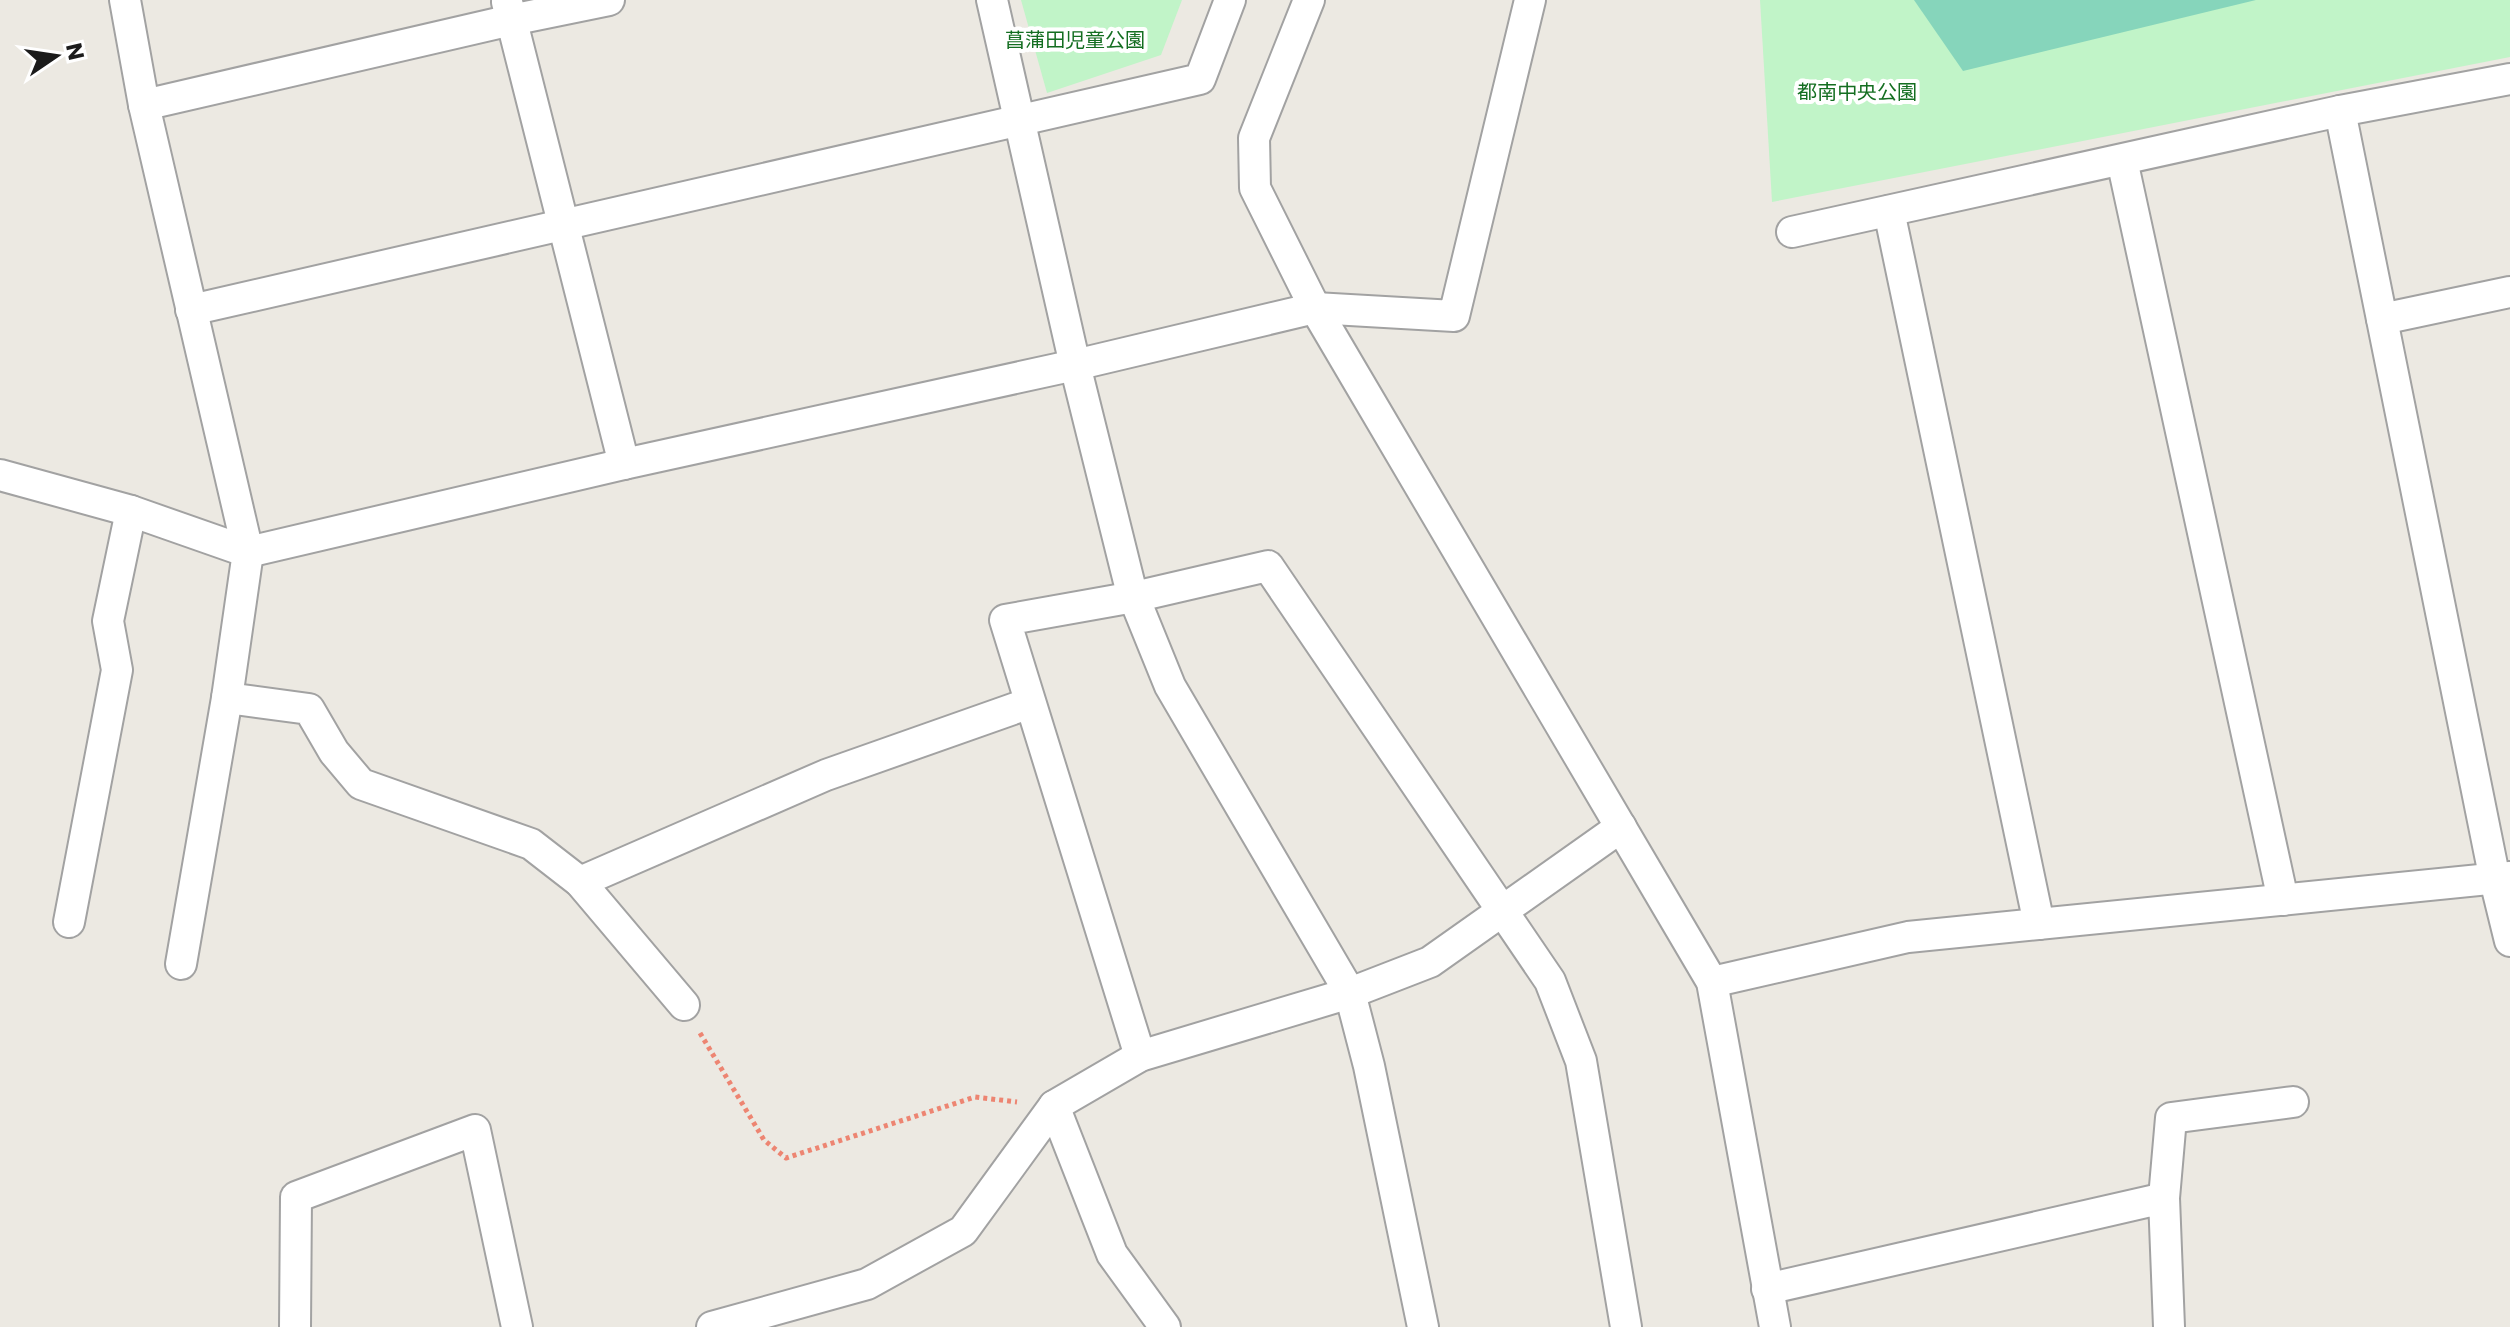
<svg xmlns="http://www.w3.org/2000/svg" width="2510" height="1327" font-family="Poppins,'Noto Sans JP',sans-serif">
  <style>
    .park { fill: #c1f4c8 }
    .pitch { fill: #86d5bb }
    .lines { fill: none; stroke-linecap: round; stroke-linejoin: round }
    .street-casing { stroke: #a2a2a2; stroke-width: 34 }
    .path { stroke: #ed8572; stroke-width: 5; stroke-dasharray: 4 4; stroke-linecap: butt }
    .street { stroke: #fff; stroke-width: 30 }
    .labels { text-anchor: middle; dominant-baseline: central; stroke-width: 8; stroke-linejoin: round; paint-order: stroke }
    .park-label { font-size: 20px; fill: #146e21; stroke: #fff }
  </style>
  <rect width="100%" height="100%" fill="#ece9e2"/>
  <g class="park">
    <polygon points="1021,0 1182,0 1161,55 1047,93"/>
    <polygon points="1760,0 2510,0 2510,57 1772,202"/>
  </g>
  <polygon class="pitch" points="1914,0 2256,0 1963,71"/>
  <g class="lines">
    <defs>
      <g id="street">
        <polyline points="125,0 144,105"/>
        <polyline points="609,0 511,20 144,105 248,552 624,464 1075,365 1315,308 1454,316 1530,0"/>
        <polyline points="992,0 1075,365 1131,590 1170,686 1350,993 1369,1066 1423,1327"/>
        <polyline points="1309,0 1254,138 1255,188 1315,308 1712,982 1775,1327"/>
        <polyline points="507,2 624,464"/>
        <polyline points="2510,79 2340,111 2495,880 2510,941"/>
        <polyline points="2122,160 2283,900"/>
        <polyline points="1889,211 2039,924"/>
        <polyline points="1792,232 2340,111"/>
        <polyline points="191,310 1200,79 1230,0"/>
        <polyline points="2382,319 2510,292"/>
        <polyline points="0,475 131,511 248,552 227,698 181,964"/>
        <polyline points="227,698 309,709 334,752 361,784 531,844 580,882 684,1005"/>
        <polyline points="580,882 826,775 1030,703"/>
        <polyline points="69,922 117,670 108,621 131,511"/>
        <polyline points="1712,982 1908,937 2510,877"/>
        <polyline points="1140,1056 1005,620 1134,597 1268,566 1550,981 1581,1061 1626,1327"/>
        <polyline points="1054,1106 1112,1254 1165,1327"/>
        <polyline points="2164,1198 2171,1118 2293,1102"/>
        <polyline points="1767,1289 2164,1198 2169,1327"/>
        <polyline points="295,1327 296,1197 475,1130 517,1327"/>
        <polyline points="712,1327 867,1284 963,1231 1054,1106 1140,1056 1350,993 1430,962 1621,827"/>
      </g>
    </defs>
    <use href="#street" class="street-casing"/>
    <polyline class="path" points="700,1033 764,1140 786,1158 975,1097 1017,1102"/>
    <use href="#street" class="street"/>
  </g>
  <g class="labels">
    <g class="park-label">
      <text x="1075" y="40">菖蒲田児童公園</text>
      <text x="1857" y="92">都南中央公園</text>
    </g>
  </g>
  <g transform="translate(56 56) rotate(77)" stroke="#ffffff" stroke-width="6" paint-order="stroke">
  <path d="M0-6L14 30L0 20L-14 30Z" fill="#1b1b1b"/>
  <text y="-12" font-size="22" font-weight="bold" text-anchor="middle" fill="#1b1b1b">N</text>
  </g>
</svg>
